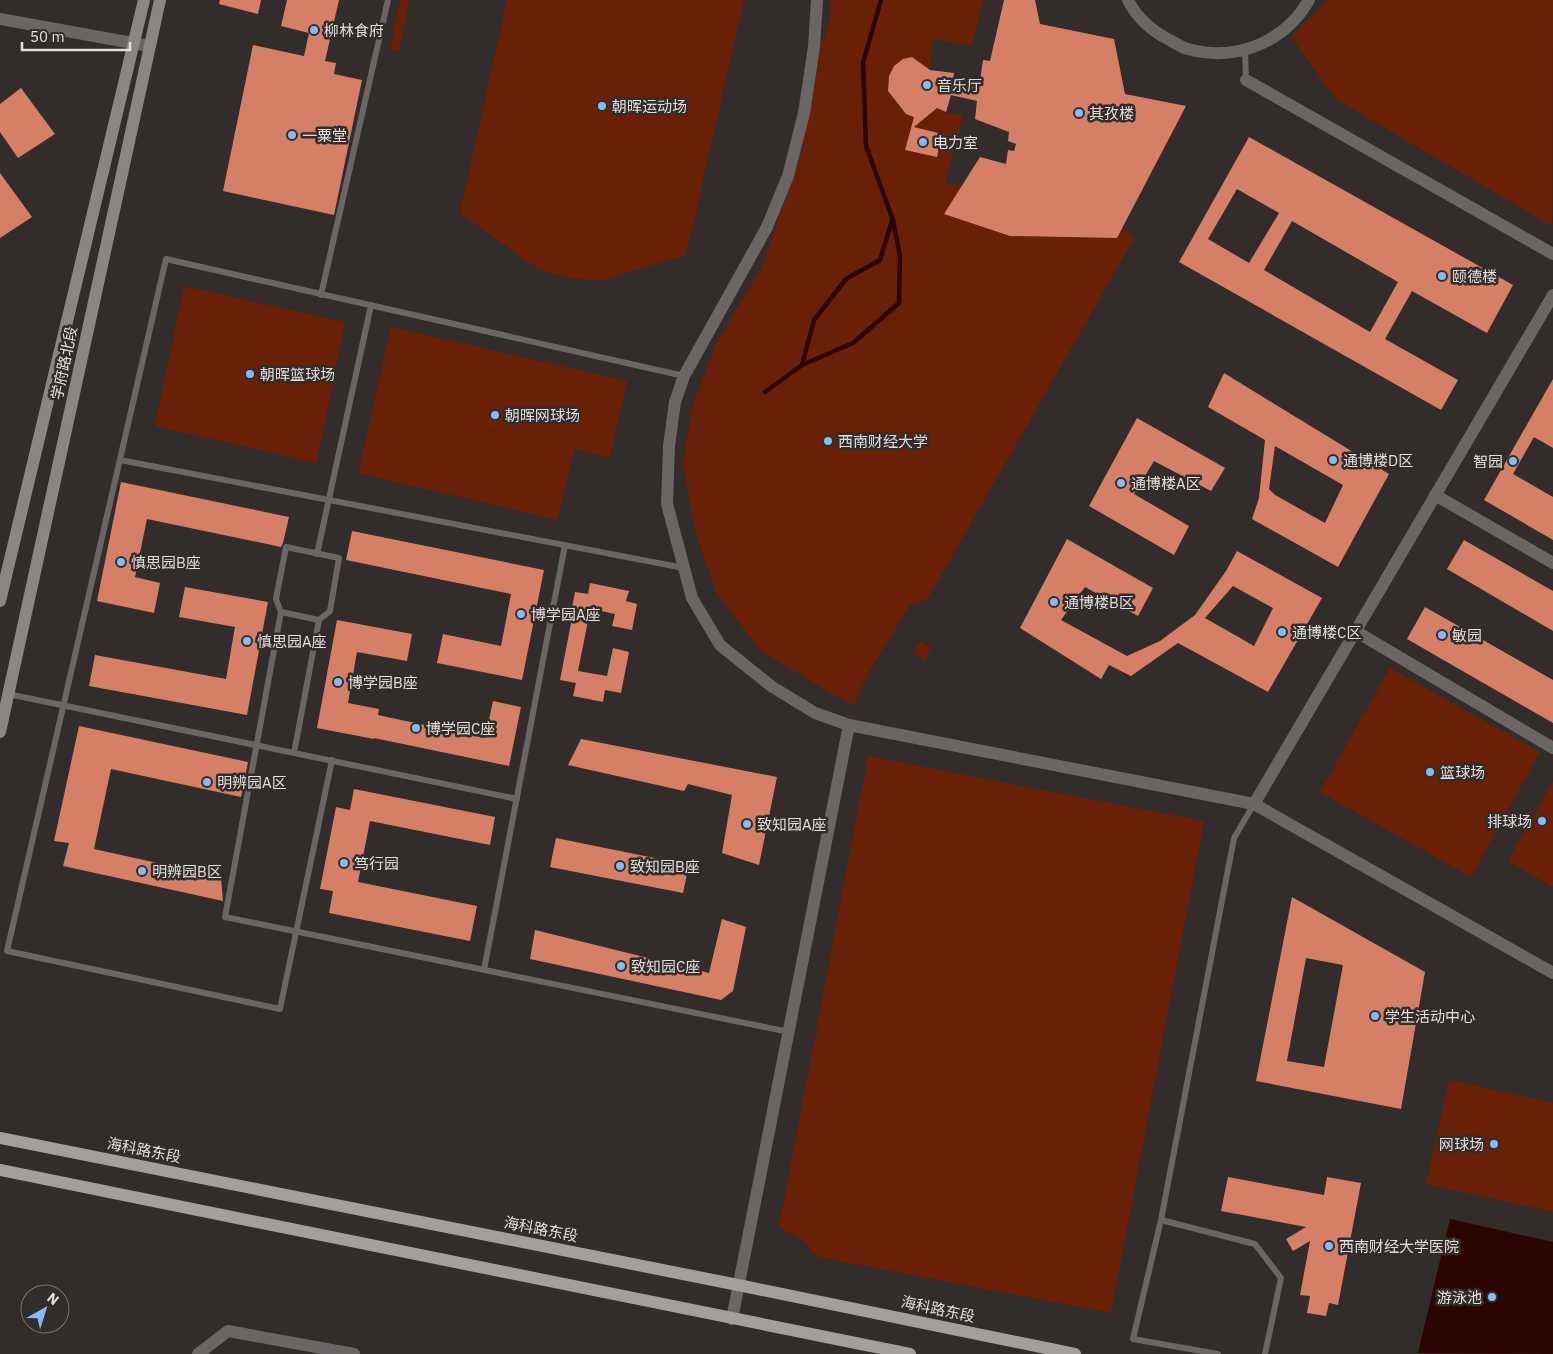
<svg xmlns="http://www.w3.org/2000/svg" width="1553" height="1354" font-family="'IBM Plex Sans','Noto Sans SC',sans-serif">
  <style>
    .green { fill: #692006 }
    .water { fill: #2c0500 }
    .lines { fill: none; stroke-linecap: round; stroke-linejoin: round }
    .stream { stroke: #2c0500; stroke-width: 4.5 }
    .building { fill: #d58066; fill-rule: evenodd }
    .service { stroke: #6a6665; stroke-width: 6 }
    .minor { stroke: #6a6665; stroke-width: 12 }
    .tertiary { stroke: #6a6665; stroke-width: 12 }
    .secondary { stroke: #8b8685; stroke-width: 12 }
    .primary { stroke: #a59f9c; stroke-width: 12 }
    .poi-dot { fill: #7ebdf9; stroke: #322c2a; stroke-width: 2 }
    .labels { text-anchor: middle; dominant-baseline: central; stroke-width: 5; stroke-linejoin: round; paint-order: stroke }
    .poi-label { font-size: 15px; fill: #e3dfde; stroke: #322c2a; text-anchor: start }
    .street-label { font-size: 15px; fill: #e3dfde; stroke: #322c2a }
  </style>
  <rect width="100%" height="100%" fill="#322c2a"/>
  <g class="green">
    <polygon points="400,0 409,1 399,51 390,49"/>
    <polygon points="507,0 744,0 686,255 600,281 570,278 538,269 460,213"/>
    <path d="M831 0H984L972 46 933 39 930 70 912 58C892 61 890 72 888 91 901 110 913 128 937 108L946 113 963 115 945 184 962 186 1010 236 1117 238 1122 228 1135 237 927 600 910 605 869 672 853 706 761 651 716 592 695 531 683 463 692 408 715 346 762 267 802 152 809 81 830 21Z"/>
    <polygon points="1327,0 1553,0 1552,226 1336,99 1291,37 1325,4"/>
    <polygon points="184,286 345,322 317,463 155,426"/>
    <polygon points="391,327 627,381 610,458 574,449 558,520 358,473"/>
    <polygon points="920,641 931,648 925,660 913,653"/>
    <polygon points="1390,668 1540,752 1471,877 1320,792"/>
    <polygon points="868,756 1204,821 1111,1313 818,1257 802,1239 779,1227"/>
    <polygon points="1553,781 1553,887 1508,861"/>
    <polygon points="1449,1080 1553,1103 1553,1212 1426,1184"/>
  </g>
  <polygon class="water" points="1450,1219 1553,1242 1553,1354 1418,1353"/>
  <g class="lines">
    <g class="stream">
      <polyline points="802,365 814,320 846,279 880,260 892,221"/>
      <polyline points="765,392 802,365 853,343 899,303 900,256 893,220 866,146 863,63 881,0"/>
    </g>
  </g>
  <g class="building">
    <polygon points="220,0 261,0 258,14 219,4"/>
    <polygon points="287,0 339,0 325,61 336,63 334,74 362,80 334,215 223,191 253,45 304,56 309,33 281,26"/>
    <polygon points="1004,0 1035,0 1040,24 1114,39 1125,94 1186,106 1117,238 1010,236 944,214 980,157 1006,164 1008,150 1014,151 1016,144 1008,141 1009,132 975,119 977,101 951,95 946,112 937,108 914,127 942,134 937,157 905,150 914,117 906,114 888,91 889,76 894,66 903,59 912,57 930,70 954,73 953,82 979,88 983,60 990,61"/>
    <polygon points="21,88 55,134 18,158 0,132 0,104"/>
    <path d="M1249 137 1513 285 1487 333 1412 291 1385 339 1458 380 1441 410 1179 262ZM1237 189 1279 213 1249 263 1208 239ZM1292 221 1398 282 1370 332 1264 270Z"/>
    <polygon points="0,173 32,217 0,238"/>
    <path d="M1224 373 1389 474 1338 567 1252 519 1259 498 1265 440 1208 407ZM1275 446 1343 485 1325 523 1275 495 1269 489Z"/>
    <polygon points="1553,379 1553,448 1534,437 1513,474 1553,497 1553,540 1484,500"/>
    <polygon points="1137,418 1225,468 1211,491 1154,461 1134,494 1189,526 1174,555 1089,506"/>
    <polygon points="121,482 289,517 283,543 281,547 147,519 135,577 160,583 154,613 97,601"/>
    <polygon points="352,531 544,570 522,680 437,663 443,634 501,646 511,594 346,560"/>
    <path d="M1067 539 1153 588 1138 616 1085 587 1061 620 1127 656 1160 641 1195 615 1226 571 1237 551 1322 598 1268 692 1178 643 1131 676 1109 665 1101 679 1020 628ZM1233 586 1273 608 1254 646 1205 618Z"/>
    <polygon points="1464,540 1553,591 1553,631 1447,569"/>
    <polygon points="590,583 629,591 626,601 637,604 632,630 612,626 615,614 592,609 590,621 588,621 578,671 607,676 613,648 629,652 621,693 605,690 603,702 573,696 576,683 560,680 572,618 570,618 575,592 588,594"/>
    <polygon points="185,587 268,602 247,715 89,686 95,655 226,679 235,627 179,617"/>
    <polygon points="1425,607 1553,680 1553,723 1407,639"/>
    <polygon points="337,620 412,634 407,661 357,652 348,703 379,709 378,715 485,738 493,701 521,707 509,766 374,738 374,739 317,728"/>
    <polygon points="79,726 248,762 241,797 111,769 94,849 221,877 223,901 63,866 69,843 54,841"/>
    <polygon points="581,739 777,777 759,865 722,853 732,795 688,784 684,791 568,765"/>
    <polygon points="354,789 495,817 490,845 370,821 358,882 477,906 470,941 329,913 333,891 320,889 336,807 350,810"/>
    <polygon points="556,838 689,865 683,893 550,867"/>
    <path d="M1292 897 1425 972 1401 1109 1256 1081ZM1306 958 1343 965 1324 1067 1287 1061Z"/>
    <polygon points="722,919 746,927 733,991 721,1000 530,959 535,930 709,973"/>
    <polygon points="1228,1177 1324,1195 1327,1177 1361,1183 1338,1305 1329,1303 1326,1316 1307,1313 1310,1296 1300,1295 1310,1241 1293,1251 1286,1239 1306,1227 1221,1211"/>
  </g>
  <g class="lines">
    <g class="service">
      <polyline points="1245,51 1246,80"/>
      <polyline points="321,295 388,0"/>
      <polyline points="120,460 684,568"/>
      <polyline points="317,554 371,305"/>
      <polyline points="281,612 319,620"/>
      <polyline points="8,694 517,799"/>
      <polyline points="294,753 319,620 330,611 339,558 286,547 276,599 281,612 225,917 789,1032"/>
      <polyline points="332,760 280,1009 7,951 166,259 684,376"/>
      <polyline points="484,970 565,545"/>
      <polyline points="1161,1220 1255,1244 1281,1278 1265,1354"/>
      <polyline points="1218,1354 1133,1339 1161,1220 1234,838 1254,804"/>
    </g>
    <g class="minor">
      <polyline points="817,0 814,47 804,113 788,176 767,227 684,376 675,402 669,446 667,504 692,598 720,645 771,686 815,713 849,725 1254,804 1553,973"/>
      <path d="M1128 0C1136 17 1152 31 1168 39 1175 43 1181 47 1188 49 1236 62 1284 43 1309 0"/>
      <polyline points="1246,80 1553,254"/>
      <polyline points="1435,495 1553,563"/>
      <polyline points="1355,631 1553,748"/>
      <polyline points="1254,804 1553,295"/>
      <polyline points="732,1319 849,725"/>
      <polyline points="198,1354 228,1331 354,1354"/>
    </g>
    <polyline class="tertiary" points="0,19 149,46"/>
    <g class="secondary">
      <polyline points="0,601 144,0"/>
      <polyline points="0,732 160,0"/>
    </g>
    <g class="primary">
      <polyline points="0,1138 743,1286 1075,1354"/>
      <polyline points="0,1170 910,1354"/>
    </g>
  </g>
  <g class="poi-dot">
    <circle cx="314" cy="30" r="5"/>
    <circle cx="927" cy="85" r="5"/>
    <circle cx="602" cy="106" r="5"/>
    <circle cx="1079" cy="113" r="5"/>
    <circle cx="292" cy="135" r="5"/>
    <circle cx="923" cy="142" r="5"/>
    <circle cx="1442" cy="276" r="5"/>
    <circle cx="250" cy="374" r="5"/>
    <circle cx="495" cy="415" r="5"/>
    <circle cx="828" cy="441" r="5"/>
    <circle cx="1333" cy="460" r="5"/>
    <circle cx="1513" cy="461" r="5"/>
    <circle cx="1121" cy="483" r="5"/>
    <circle cx="121" cy="562" r="5"/>
    <circle cx="1054" cy="602" r="5"/>
    <circle cx="521" cy="614" r="5"/>
    <circle cx="1282" cy="632" r="5"/>
    <circle cx="1442" cy="635" r="5"/>
    <circle cx="247" cy="641" r="5"/>
    <circle cx="338" cy="682" r="5"/>
    <circle cx="416" cy="728" r="5"/>
    <circle cx="1430" cy="772" r="5"/>
    <circle cx="207" cy="782" r="5"/>
    <circle cx="1542" cy="821" r="5"/>
    <circle cx="747" cy="824" r="5"/>
    <circle cx="344" cy="863" r="5"/>
    <circle cx="620" cy="866" r="5"/>
    <circle cx="142" cy="871" r="5"/>
    <circle cx="621" cy="966" r="5"/>
    <circle cx="1375" cy="1016" r="5"/>
    <circle cx="1494" cy="1144" r="5"/>
    <circle cx="1329" cy="1246" r="5"/>
    <circle cx="1492" cy="1297" r="5"/>
  </g>
  <g class="labels">
    <g class="poi-label">
      <text x="324" y="30">柳林食府</text>
      <text x="937" y="85">音乐厅</text>
      <text x="612" y="106">朝晖运动场</text>
      <text x="1089" y="113">其孜楼</text>
      <text x="302" y="135">一粟堂</text>
      <text x="933" y="142">电力室</text>
      <text x="1452" y="276">颐德楼</text>
      <text x="260" y="374">朝晖篮球场</text>
      <text x="505" y="415">朝晖网球场</text>
      <text x="838" y="441">西南财经大学</text>
      <text x="1343" y="460">通博楼D区</text>
      <text x="1503" y="461" text-anchor="end">智园</text>
      <text x="1131" y="483">通博楼A区</text>
      <text x="131" y="562">慎思园B座</text>
      <text x="1064" y="602">通博楼B区</text>
      <text x="531" y="614">博学园A座</text>
      <text x="1292" y="632">通博楼C区</text>
      <text x="1452" y="635">敏园</text>
      <text x="257" y="641">慎思园A座</text>
      <text x="348" y="682">博学园B座</text>
      <text x="426" y="728">博学园C座</text>
      <text x="1440" y="772">篮球场</text>
      <text x="217" y="782">明辨园A区</text>
      <text x="1532" y="821" text-anchor="end">排球场</text>
      <text x="757" y="824">致知园A座</text>
      <text x="354" y="863">笃行园</text>
      <text x="630" y="866">致知园B座</text>
      <text x="152" y="871">明辨园B区</text>
      <text x="631" y="966">致知园C座</text>
      <text x="1385" y="1016">学生活动中心</text>
      <text x="1484" y="1144" text-anchor="end">网球场</text>
      <text x="1339" y="1246">西南财经大学医院</text>
      <text x="1482" y="1297" text-anchor="end">游泳池</text>
    </g>
    <g class="street-label">
      <text transform="translate(64 363) rotate(-78)">学府路北段</text>
      <text transform="translate(144 1150) rotate(11)">海科路东段</text>
      <text transform="translate(541 1229) rotate(11)">海科路东段</text>
      <text transform="translate(938 1309) rotate(12)">海科路东段</text>
    </g>
  </g>
  <g transform="translate(45 1309) rotate(39)"><circle r="24" fill="#322c2a" stroke="#797472"/>
  <path d="M0-4L9 19L0 12L-9 19Z" fill="#7ebdf9"/>
  <text y="-8" font-size="14" font-weight="bold" text-anchor="middle" fill="#e3dfde">N</text>
  </g>
  <path d="M22 42v8h108v-8" fill="none" stroke="#e3dfde" stroke-width="2.5"/>
  <text x="30" y="42" font-size="15" fill="#e3dfde" stroke="#322c2a" stroke-width="4" paint-order="stroke">50 m</text>
</svg>
